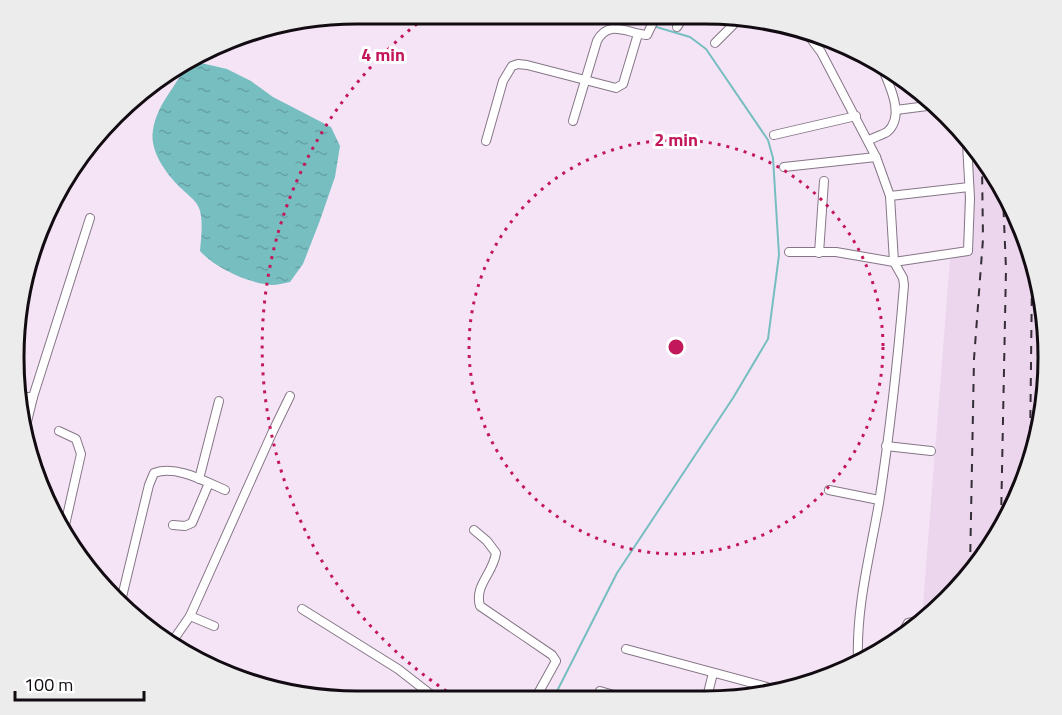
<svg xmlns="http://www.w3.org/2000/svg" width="1062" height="715" font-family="'Titillium Web',sans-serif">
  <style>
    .built { fill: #ecd6ee }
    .water { fill: url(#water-ripples) }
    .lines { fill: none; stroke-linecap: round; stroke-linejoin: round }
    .stream { stroke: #77bec1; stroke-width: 2 }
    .minor-casing { stroke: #857687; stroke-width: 10 }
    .minor { stroke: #fff; stroke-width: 8 }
    .rail { stroke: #352e36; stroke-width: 2; stroke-dasharray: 8 8; stroke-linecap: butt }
    .ring { fill: none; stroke: #c2185b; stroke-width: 3; stroke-dasharray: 3 6 }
    .rim { fill: none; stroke: #120c12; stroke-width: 3 }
    .centre { fill: #c2185b; stroke: #fff; stroke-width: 3 }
    .ring-label { font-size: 18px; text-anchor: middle; font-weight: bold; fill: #c2185b; stroke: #fff; stroke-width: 6; stroke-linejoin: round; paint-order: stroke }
  </style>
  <defs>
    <pattern id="water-ripples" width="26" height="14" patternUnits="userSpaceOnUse" patternTransform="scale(1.5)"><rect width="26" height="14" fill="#77bec1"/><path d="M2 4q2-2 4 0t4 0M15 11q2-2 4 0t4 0" fill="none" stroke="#66a2a5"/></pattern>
  </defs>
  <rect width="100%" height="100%" fill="#f5e4f6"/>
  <polygon class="built" points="965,139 1022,226 1048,357 1022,489 948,600 922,618 950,259 963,256"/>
  <path class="water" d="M201 63 227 69 251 81 273 97 331 127 340 146 335 177 319 223 303 264 290 282C284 283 277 285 271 285 248 283 215 268 200 251 201 240 204 216 198 206 195 200 187 194 182 189 167 175 149 151 153 130 157 104 176 87 186 65Z"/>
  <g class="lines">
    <g class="stream">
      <polyline points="625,18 648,24"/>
      <polyline points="553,699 617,573 733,398 768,339 779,255 773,158 768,140 706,49 690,37 653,26"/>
    </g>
    <defs>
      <g id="minor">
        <polyline points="677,27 682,19"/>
        <path d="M806 32 821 52 876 157 890 196 894 262 903 278 904 285C898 358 890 431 879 503 870 555 856 607 858 661"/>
        <polyline points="715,43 738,20"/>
        <polyline points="896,110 935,105"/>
        <path d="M573 121 597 41C608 19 627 33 647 35L655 18"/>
        <polyline points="774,135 856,116"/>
        <path d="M869 140C875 137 882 135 887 132 906 116 889 85 882 67"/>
        <polyline points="486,141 503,81 512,66 518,64 527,65 616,88 623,84 638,34"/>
        <polyline points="784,167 876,157"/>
        <polyline points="890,196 969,187"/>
        <polyline points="789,252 836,252 894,262 968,251 970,198 967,143"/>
        <polyline points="819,253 824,181"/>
        <polyline points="18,397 33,397"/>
        <polyline points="59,431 76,439 81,454 63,534"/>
        <polyline points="24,434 33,397 90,218"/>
        <polyline points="886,446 931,451"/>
        <polyline points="199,479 219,401"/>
        <polyline points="829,490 879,500"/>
        <polyline points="173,525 185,526 192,523 209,483"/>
        <path d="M474 530 487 541 496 553C493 574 474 585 480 606L552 655 556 661 535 699"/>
        <path d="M120 605 149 485 154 473C177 465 204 481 225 490"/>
        <polyline points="302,609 398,669 434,697"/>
        <polyline points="190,616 214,626"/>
        <polyline points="904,630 908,623 918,621"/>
        <polyline points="172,642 190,616 273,431 290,396"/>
        <polyline points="175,644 197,658"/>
        <polyline points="626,649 767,687"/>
        <polyline points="600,691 631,700"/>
        <polyline points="706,701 713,673"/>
      </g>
    </defs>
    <use href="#minor" class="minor-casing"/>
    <use href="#minor" class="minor"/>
    <g class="rail">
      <polyline points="1030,450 1032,277"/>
      <polyline points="1001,521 1006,269 1003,197"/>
      <polyline points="970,568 974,359 983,239 982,166"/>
    </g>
  </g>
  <g class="ring">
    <circle cx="676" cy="347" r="207"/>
    <path d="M454 696A414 414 0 0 1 427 16"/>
  </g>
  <path d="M0 0H1062V715H0ZM357 24H705A333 333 0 0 1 1038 357V358A333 333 0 0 1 705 691H357A333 333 0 0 1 24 358V357A333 333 0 0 1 357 24Z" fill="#ececec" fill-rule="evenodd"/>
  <path class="rim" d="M357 24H705A333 333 0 0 1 1038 357V358A333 333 0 0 1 705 691H357A333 333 0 0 1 24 358V357A333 333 0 0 1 357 24Z"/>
  <circle cx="676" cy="347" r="9" class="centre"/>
  <g class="ring-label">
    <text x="383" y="61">4 min</text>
    <text x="676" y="146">2 min</text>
  </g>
  <path d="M15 691v9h129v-9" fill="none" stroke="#120c12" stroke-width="3"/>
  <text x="24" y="691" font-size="18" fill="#120c12" stroke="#ffffff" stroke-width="4.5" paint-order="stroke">100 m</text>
</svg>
